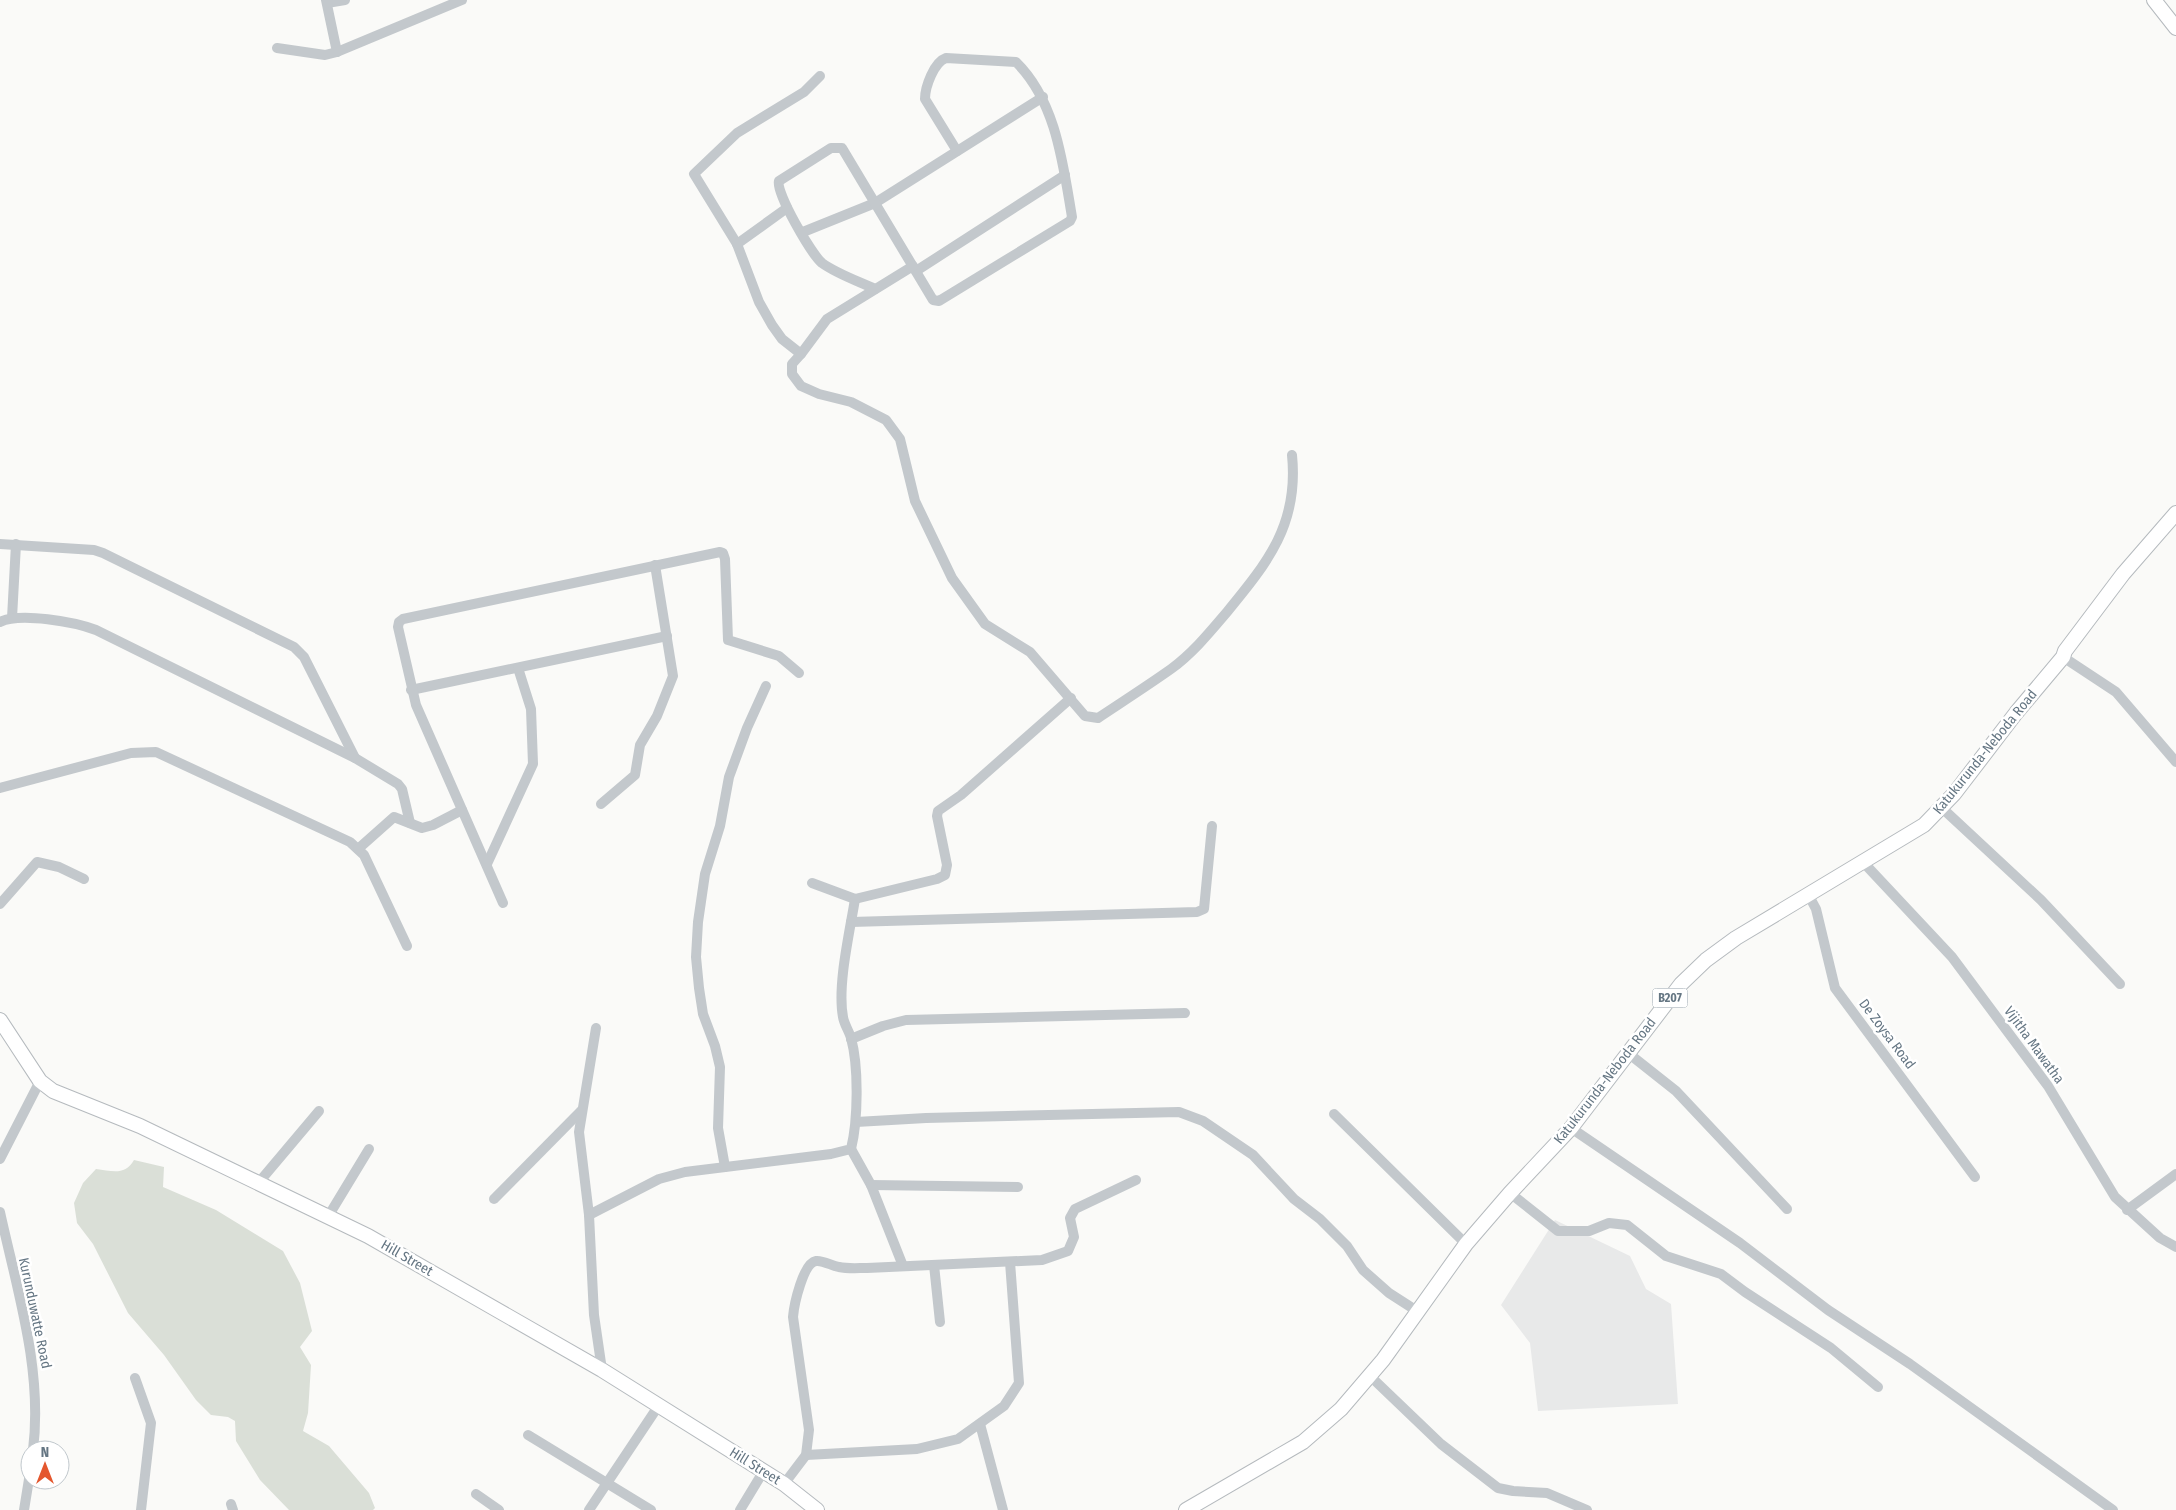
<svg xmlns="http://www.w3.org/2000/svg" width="2176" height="1510" font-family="'Fira Sans Condensed',sans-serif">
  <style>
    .built { fill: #e8e9e9 }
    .green { fill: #dadfd7 }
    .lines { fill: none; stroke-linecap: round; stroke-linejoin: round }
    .major-casing { stroke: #b5babe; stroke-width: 16 }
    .minor { stroke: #c3c8cc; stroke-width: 10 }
    .major { stroke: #fff; stroke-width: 14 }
    .labels { text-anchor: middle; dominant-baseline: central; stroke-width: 5; stroke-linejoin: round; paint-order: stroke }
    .shield { fill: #fff; stroke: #939fa8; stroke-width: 1 }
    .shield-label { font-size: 12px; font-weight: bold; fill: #657683 }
    .street-label { font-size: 14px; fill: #657683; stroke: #fff }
  </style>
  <rect width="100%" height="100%" fill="#fafaf8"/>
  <polygon class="built" points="1555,1220 1630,1256 1646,1289 1671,1304 1678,1404 1538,1411 1530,1343 1501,1305"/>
  <path class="green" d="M134 1160 164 1167 163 1187 216 1210 283 1251 300 1283 312 1331 300 1347 311 1365 308 1413 303 1431 329 1446 369 1493 375 1508 373 1510H289L260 1480 236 1441 235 1421 228 1417 211 1415 196 1400 164 1355 128 1313 93 1244 77 1223 74 1203 83 1183 96 1169C112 1171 125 1176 134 1160Z"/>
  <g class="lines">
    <defs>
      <g id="major">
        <polyline points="2154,0 2176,28"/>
        <polyline points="0,1020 40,1081 53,1091 140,1126 368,1236 602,1370 784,1484 817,1510"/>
        <polyline points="1186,1510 1303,1442 1341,1409 1383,1360 1466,1244 1510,1193 1571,1128 1681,984 1706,960 1736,938 1924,825 1954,794 2016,713 2063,657 2065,651 2123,574 2176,513"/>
      </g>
    </defs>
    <use href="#major" class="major-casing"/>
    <g class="minor">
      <polyline points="326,0 337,52"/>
      <polyline points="327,3 345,0"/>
      <polyline points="277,48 325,55 337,52 462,0"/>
      <path d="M820 76 804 92 737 133 694 174 737 244 759 302 772 325 782 339 801 354 792 364V374L801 386 819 394 851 402 886 420 900 439 915 501 952 578 985 624 1030 652 1085 716 1098 718C1122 702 1147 686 1171 669 1193 653 1210 632 1227 612 1268 562 1299 524 1292 455"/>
      <polyline points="803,232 875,203 1043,97"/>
      <polyline points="737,244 787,208"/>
      <polyline points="916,271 1065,175"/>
      <path d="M875 289C858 281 837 274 822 263 812 255 775 192 779 181L831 148H842L933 300 939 301 1070 221 1072 217C1063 164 1056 101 1016 62L946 58C934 62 925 87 925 99L957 151"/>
      <polyline points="801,354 827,319 913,266"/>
      <polyline points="0,544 94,550 103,553 294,647 304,657 355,758"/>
      <polyline points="12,618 16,544"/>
      <path d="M0 622C20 612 75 622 96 630L355 758 398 784 402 789 410 823"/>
      <polyline points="2063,657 2116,692 2176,762"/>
      <polyline points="411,690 667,636"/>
      <polyline points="0,788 131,753 156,752 350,842 364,855 407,946"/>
      <polyline points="601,804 635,775 640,745 657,716 673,676 655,565"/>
      <polyline points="1942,808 2041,900 2120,984"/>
      <polyline points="358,849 394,817 422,828 433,825 462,810"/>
      <polyline points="1863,862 1952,957 2048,1086 2115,1197 2160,1238 2176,1247"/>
      <polyline points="487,864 533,764 531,709 518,668"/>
      <polyline points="812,883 855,899 937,879 945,875 947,865 937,816 938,811 961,795 1071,698"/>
      <polyline points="1808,894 1816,909 1835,988 1975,1177"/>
      <polyline points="503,903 416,705 398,627 399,622 403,619 720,552 723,553 725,559 728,640 779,656 799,673"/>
      <polyline points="0,904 37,862 59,867 84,879"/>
      <polyline points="851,922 1197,912 1204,909 1212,826"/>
      <polyline points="596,1028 579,1132 589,1215 594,1315 602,1370"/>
      <polyline points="851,1039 883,1026 906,1020 1185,1013"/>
      <polyline points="1628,1053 1676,1091 1787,1209"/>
      <polyline points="1334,1114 1466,1244"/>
      <polyline points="856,1122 926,1118 1179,1112 1203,1121 1253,1155 1294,1199 1320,1219 1347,1246 1363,1270 1389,1293 1417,1311"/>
      <polyline points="1571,1128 1740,1243 1828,1310 1910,1364 2113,1510"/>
      <polyline points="851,1149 871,1185 903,1266"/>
      <polyline points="0,1159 40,1081"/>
      <polyline points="725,1167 718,1128 720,1067 715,1046 703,1014 699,988 696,957 698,922 705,874 720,826 729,777 747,728 766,686"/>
      <polyline points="260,1181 319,1111"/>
      <polyline points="871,1185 1018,1187"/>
      <polyline points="1510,1193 1558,1231 1589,1231 1609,1223 1627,1225 1666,1256 1721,1274 1745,1292 1831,1348 1878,1387"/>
      <polyline points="494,1199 581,1111"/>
      <polyline points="2127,1210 2176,1174"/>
      <path d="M0 1212C17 1290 43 1370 33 1450"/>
      <polyline points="329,1215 369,1149"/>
      <path d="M589 1215 659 1179 685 1172 831 1154 851 1149C858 1121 859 1067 851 1038 849 1031 844 1024 843 1017 837 985 850 931 855 899"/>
      <polyline points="934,1265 940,1322"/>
      <polyline points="1370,1376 1441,1444 1498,1488 1513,1491 1547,1493 1587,1510"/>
      <polyline points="135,1378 151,1423 141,1510"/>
      <polyline points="980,1424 1003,1510"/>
      <polyline points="528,1435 651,1510"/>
      <polyline points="806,1455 917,1449 958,1439 1004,1406 1019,1383 1010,1262"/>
      <path d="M784 1484 806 1455 809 1430 793 1317C794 1305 803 1263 816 1261 823 1260 832 1266 839 1267 848 1269 858 1268 867 1268L1042 1260 1068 1251 1074 1237 1070 1218 1075 1209 1136 1180"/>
      <polyline points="476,1494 499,1510"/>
      <polyline points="231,1504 233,1510"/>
      <polyline points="24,1510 30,1473"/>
      <polyline points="589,1510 659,1405"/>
      <polyline points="740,1510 763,1472"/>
    </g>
    <use href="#major" class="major"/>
  </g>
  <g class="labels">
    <rect class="shield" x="1652.5" y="988.5" width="35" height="19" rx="4"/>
    <g class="shield-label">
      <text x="1670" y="998">B207</text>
    </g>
    <g class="street-label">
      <text transform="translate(1985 752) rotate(-51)">Katukurunda-Neboda Road</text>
      <text transform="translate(1887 1034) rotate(53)">De Zoysa Road</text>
      <text transform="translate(2034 1045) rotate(54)">Vijitha Mawatha</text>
      <text transform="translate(1605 1081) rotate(-52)">Katukurunda-Neboda Road</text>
      <text transform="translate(407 1258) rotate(30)">Hill Street</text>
      <text transform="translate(35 1313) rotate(78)">Kurunduwatte Road</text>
      <text transform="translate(755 1466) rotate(32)">Hill Street</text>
    </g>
  </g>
  <g transform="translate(45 1465)"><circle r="24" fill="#ffffff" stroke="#c1c8cd"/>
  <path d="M0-4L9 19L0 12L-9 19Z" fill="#e4572e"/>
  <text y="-8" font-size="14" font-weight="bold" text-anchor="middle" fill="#657683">N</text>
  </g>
</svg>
